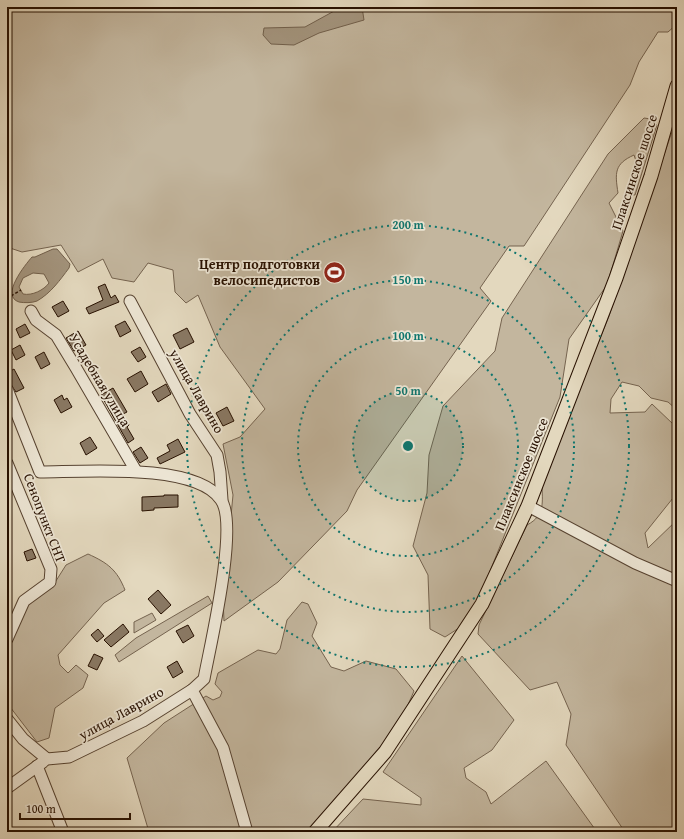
<svg xmlns="http://www.w3.org/2000/svg" width="684" height="839" font-family="'Gentium Book Plus',serif">
  <style>
    .green { fill: #c3b69e; stroke: #75634f }
    .water { fill: #a3947d; stroke: #715f4b; fill-rule: evenodd }
    .building { fill: #897863; stroke: #271000 }
    .lines { fill: none; stroke-linecap: round; stroke-linejoin: round }
    .minor-casing { stroke: #564230; stroke-width: 13 }
    .major-casing { stroke: #271000; stroke-width: 15 }
    .path { stroke: #271000; stroke-width: 1.5; stroke-dasharray: 3 2; stroke-linecap: butt }
    .minor { stroke: #ede6d5; stroke-width: 11 }
    .major { stroke: #e3d8be; stroke-width: 13 }
    .ring { fill: none; stroke: #0f766e; stroke-width: 2; stroke-dasharray: 2 4 }
    .labels { text-anchor: middle; dominant-baseline: central; stroke-width: 3.5; stroke-linejoin: round; paint-order: stroke }
    .street-label { font-size: 14px; fill: #271000; stroke: #ede6d5 }
    .poi-label { font-size: 14px; font-weight: bold; fill: #271000; stroke: #ede6d5; text-anchor: end }
    .centre { fill: #0f766e; stroke: #ede6d5; stroke-width: 2 }
    .ring-label { font-size: 12px; text-anchor: middle; font-weight: bold; fill: #0f766e; stroke: #ede6d5; stroke-width: 3.5; stroke-linejoin: round; paint-order: stroke }
  </style>
  <rect width="100%" height="100%" fill="#e3d8be"/>
  <filter id="stains"><feTurbulence type="fractalNoise" baseFrequency=".005" numOctaves="4"/><feColorMatrix values="0 0 0 0 .2 0 0 0 0 .09 0 0 0 0 .02 0 0 0 .5 -.17"/></filter>
  <radialGradient id="worn" r=".72"><stop offset=".6" stop-color="#630" stop-opacity="0"/><stop offset="1" stop-color="#630" stop-opacity=".3"/></radialGradient>
  <g class="green">
    <polygon points="7,7 677,7 677,24 668,32 658,32 639,62 630,85 524,246 509,246 480,288 491,301 357,490 347,511 278,582 224,621 223,599 233,495 223,444 240,437 265,409 220,347 198,295 186,303 175,292 173,270 148,263 134,282 112,278 103,259 78,272 61,245 22,252 7,247"/>
    <path d="M677 117V410L668 402 651 398 639 386 622 382 611 399 610 413 645 412 652 404 673 424 677 420V493L645 533 648 548 677 520V832H625L566 745 571 714 557 682 530 690 478 634 479 625 527 525C546 515 542 502 542 483L609 316Z"/>
    <path d="M644 118 651 119 657 125 635 195H629L627 189 639 170 634 155C614 164 615 173 618 193L609 203 623 231 607 285 569 339 560 397 478 601 459 628 445 637 430 629 428 575 413 546 427 493 429 455 443 406 495 351 502 318 608 154Z"/>
    <path d="M88 554C108 563 117 570 125 590L104 603 58 655 60 665 68 673 76 665 88 675 83 688 55 708 49 738 37 742 7 703V643L26 603 54 584 66 565Z"/>
    <polygon points="208,596 212,603 119,662 115,655 136,638"/>
    <polygon points="302,602 308,604 317,623 312,636 331,667 344,671 366,661 396,669 414,691 400,723 355,779 309,832 149,832 127,758 164,723 206,696 213,700 220,697 222,692 215,684 218,673 258,650 276,654 280,649 287,620"/>
    <polygon points="152,613 156,620 134,633 134,622"/>
    <polygon points="462,656 514,720 492,750 464,768 466,778 486,792 491,804 546,761 597,832 332,832 363,799 421,805 421,798 383,772"/>
  </g>
  <g class="water">
    <polygon points="347,7 362,7 364,20 319,33 294,45 271,44 263,35 264,28 305,27 336,10"/>
    <path d="M53 249H57L70 264 69 268C60 280 51 293 37 301 32 303 24 303 19 302 0 296 25 265 32 257H35ZM33 273 44 274 49 283C44 290 32 296 23 294L19 287 23 278Z"/>
  </g>
  <g class="building">
    <polygon points="105,284 111,298 115,295 119,302 89,314 86,308 103,300 98,287"/>
    <polygon points="63,301 69,311 58,317 52,307"/>
    <polygon points="125,321 131,331 120,337 115,326"/>
    <polygon points="25,324 30,333 20,338 16,329"/>
    <polygon points="187,328 194,342 180,349 173,335"/>
    <polygon points="78,331 86,345 74,351 66,338"/>
    <polygon points="20,345 25,355 16,360 11,350"/>
    <polygon points="140,347 146,357 138,362 131,352"/>
    <polygon points="44,352 50,364 41,369 35,357"/>
    <polygon points="14,369 24,388 16,392 7,379 7,373"/>
    <polygon points="141,371 148,384 135,392 127,379"/>
    <polygon points="166,384 171,394 158,402 152,392"/>
    <polygon points="113,388 127,412 123,414 129,425 127,427 134,439 128,443 101,395"/>
    <polygon points="62,395 64,400 67,398 72,407 61,413 54,400"/>
    <polygon points="227,407 234,421 223,426 216,413"/>
    <polygon points="90,437 97,448 86,455 80,443"/>
    <polygon points="178,439 185,452 160,464 157,458 170,451 167,445"/>
    <polygon points="141,447 148,458 140,463 133,452"/>
    <polygon points="164,495 178,495 178,507 154,508 154,510 142,511 142,497 164,496"/>
    <polygon points="32,549 36,558 27,561 24,552"/>
    <polygon points="158,590 171,605 161,614 148,599"/>
    <polygon points="123,624 129,632 111,647 104,640"/>
    <polygon points="188,625 194,636 183,643 176,631"/>
    <polygon points="98,629 104,636 97,642 91,635"/>
    <polygon points="94,654 103,658 97,670 88,666"/>
    <polygon points="177,661 183,672 173,678 167,667"/>
  </g>
  <g class="lines">
    <defs>
      <g id="minor">
        <polyline points="130,301 190,414 217,455 220,472 222,500"/>
        <polyline points="31,311 36,320 56,335 76,368 136,471"/>
        <path d="M7 389 40 472C81 472 196 462 221 500 239 525 210 646 204 679L192 690 143 721 69 757 47 759"/>
        <polyline points="7,463 51,569 50,582 24,601 7,639"/>
        <polyline points="528,506 635,563 677,581"/>
        <polyline points="192,690 223,748 247,832"/>
        <polyline points="7,719 23,739 47,759"/>
        <polyline points="37,766 63,832"/>
        <polyline points="7,788 43,762"/>
      </g>
      <polyline id="major" points="315,832 385,752 482,604 528,506 616,278 651,176 677,86"/>
    </defs>
    <use href="#minor" class="minor-casing"/>
    <use href="#major" class="major-casing"/>
    <polyline class="path" points="11,296 21,290"/>
    <use href="#minor" class="minor"/>
    <use href="#major" class="major"/>
  </g>
  <circle cx="408" cy="446" r="55" fill="#0f766e" fill-opacity=".12"/>
  <g class="ring">
    <circle cx="408" cy="446" r="55"/>
    <circle cx="408" cy="446" r="110"/>
    <circle cx="408" cy="446" r="166"/>
    <circle cx="408" cy="446" r="221"/>
  </g>
  <defs>
    <symbol id="stadium-disc" viewBox="-11 -11 22 22"><circle r="9.5" fill="#8f2418" stroke="#ede6d5"/><path d="M0-5a6.5 5 0 1 0 0 10a6.5 5 0 1 0 0-10ZM-3.5-1.8h7v3.6h-7Z" fill="#fff"/></symbol>
  </defs>
  <g fill-rule="evenodd">
    <use href="#stadium-disc" x="322" y="260" width="25" height="25"/>
  </g>
  <g class="labels">
    <g class="street-label">
      <text transform="translate(634 172) rotate(-72)">Плаксинское шоссе</text>
      <text transform="translate(100 380) rotate(59)">Усадебная улица</text>
      <text transform="translate(197 391) rotate(60)">улица Лаврино</text>
      <text transform="translate(521 474) rotate(-68)">Плаксинское шоссе</text>
      <text transform="translate(45 518) rotate(69)">Сенопункт СНТ</text>
      <text transform="translate(121 713) rotate(-29)">улица Лаврино</text>
    </g>
    <g class="poi-label">
      <text x="320" y="264">Центр подготовки<tspan x="320" dy="16">велосипедистов</tspan></text>
    </g>
  </g>
  <circle cx="408" cy="446" r="6" class="centre"/>
  <g class="ring-label">
    <text x="408" y="229">200 m</text>
    <text x="408" y="284">150 m</text>
    <text x="408" y="340">100 m</text>
    <text x="408" y="395">50 m</text>
  </g>
  <rect width="684" height="839" fill="none" stroke="#e3d8be" stroke-width="24"/>
  <rect x="8" y="8" width="668" height="823" fill="none" stroke="#271000" stroke-width="2"/>
  <rect x="12" y="12" width="660" height="815" fill="none" stroke="#271000"/>
  <path d="M20 813v6h110v-6" fill="none" stroke="#271000" stroke-width="2"/>
  <text x="26" y="813" font-size="12" fill="#271000" stroke="#ede6d5" stroke-width="3" paint-order="stroke">100 m</text>
  <rect width="100%" height="100%" filter="url(#stains)"/>
  <rect width="100%" height="100%" fill="url(#worn)"/>
</svg>
